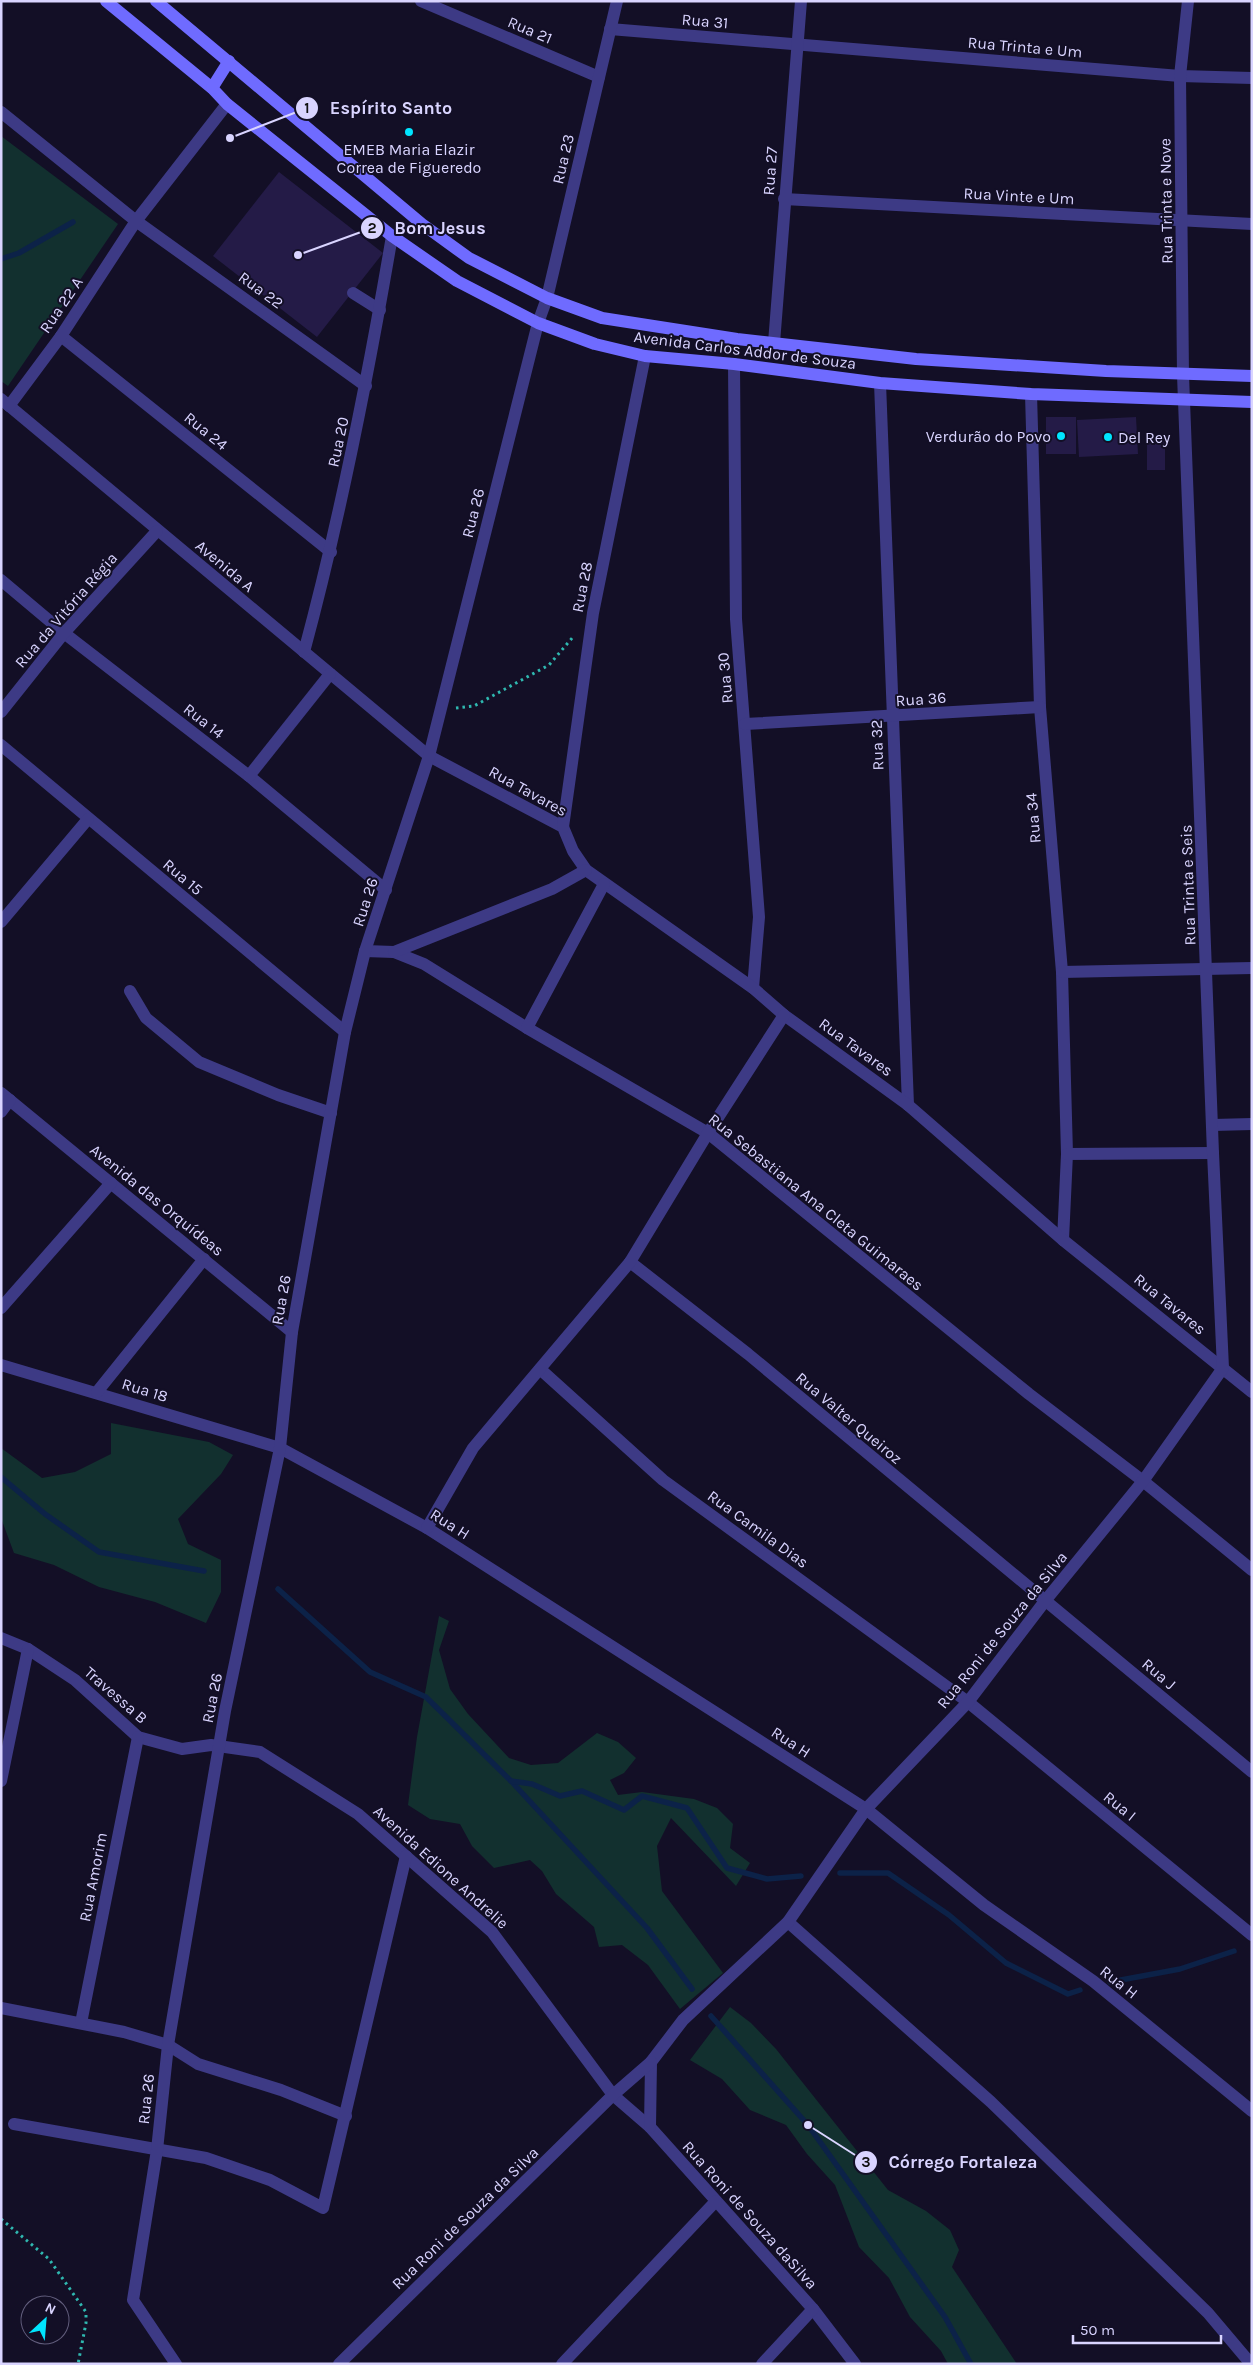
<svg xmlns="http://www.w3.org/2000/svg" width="1253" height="2365" font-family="Karla,sans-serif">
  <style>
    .green { fill: #12302f }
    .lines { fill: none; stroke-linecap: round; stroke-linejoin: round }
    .stream { stroke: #0c2248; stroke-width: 5.5 }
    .building { fill: #241b47 }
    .path { stroke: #2fb8b0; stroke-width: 3; stroke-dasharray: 2.5 4; stroke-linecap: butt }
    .lane { stroke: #3d3a85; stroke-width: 12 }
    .street { stroke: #3d3a85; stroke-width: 12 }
    .secondary { stroke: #6f6bff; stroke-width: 12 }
    .poi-dot { fill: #00e5ff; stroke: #130f26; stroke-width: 2 }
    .labels { text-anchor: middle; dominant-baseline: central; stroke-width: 4; stroke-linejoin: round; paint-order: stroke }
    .street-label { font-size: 16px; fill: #d9d4ff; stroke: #130f26 }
    .poi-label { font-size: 16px; fill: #d9d4ff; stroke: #130f26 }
    .leader { fill: none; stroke: #d9d4ff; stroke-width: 2 }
    .callout-dot { fill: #d9d4ff; stroke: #130f26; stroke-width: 2 }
    .mark-label { font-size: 15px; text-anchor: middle; font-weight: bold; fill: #111 }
    .callout-label { font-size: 18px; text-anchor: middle; font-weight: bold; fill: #d9d4ff; stroke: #130f26; stroke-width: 4; stroke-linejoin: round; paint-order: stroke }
  </style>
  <rect width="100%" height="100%" fill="#130f26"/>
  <g class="green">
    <polygon points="1,136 118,224 8,386 1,381"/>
    <polygon points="111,1423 209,1442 233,1455 221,1474 178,1519 188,1544 221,1560 221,1592 206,1623 155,1602 99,1587 54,1565 14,1553 1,1518 1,1448 42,1478 75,1472 111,1454"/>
    <polygon points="439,1616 449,1621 439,1650 450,1689 468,1714 509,1758 531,1765 558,1763 597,1733 618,1742 636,1758 624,1773 610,1780 618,1795 642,1792 694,1799 717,1808 733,1824 730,1848 750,1863 736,1886 671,1818 657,1846 662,1891 723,1973 680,2009 648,1965 622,1945 599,1947 594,1927 556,1894 542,1871 530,1860 494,1868 472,1846 460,1824 430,1819 408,1805 417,1737"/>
    <polygon points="730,2007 751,2023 776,2049 888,2190 926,2211 950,2230 959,2250 952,2267 1017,2364 948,2364 941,2351 910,2317 889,2278 859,2247 835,2185 807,2154 786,2125 750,2110 722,2079 690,2060"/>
  </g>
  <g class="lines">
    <g class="stream">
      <polyline points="1,259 19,253 73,222"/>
      <polyline points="1,1477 45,1514 99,1552 204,1571"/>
      <polyline points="278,1589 370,1672 426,1697 511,1781 647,1928 692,1989"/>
      <polyline points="511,1781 532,1784 560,1796 582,1791 624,1810 642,1796 687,1808 727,1868 767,1879 801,1876"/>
      <polyline points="840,1873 888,1873 949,1915 1006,1963 1068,1994 1080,1990"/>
      <polyline points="1110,1982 1180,1969 1234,1951"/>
      <polyline points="711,2016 808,2125 945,2317 971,2364"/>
    </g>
  </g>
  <g class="building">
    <polygon points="279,172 383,253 317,337 213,256"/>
    <rect x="1046" y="417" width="30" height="37"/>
    <polygon points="1136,417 1138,454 1079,457 1077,420"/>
    <rect x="1147" y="439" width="18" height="31"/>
  </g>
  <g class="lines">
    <g class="path">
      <polyline points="456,708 474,706 549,665 573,637"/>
      <polyline points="1,2219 49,2259 86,2312 86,2323 78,2364"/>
    </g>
    <polyline class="lane" points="353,293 380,310"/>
    <g class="street">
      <polyline points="421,1 599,77"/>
      <polyline points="610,29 1180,76 1252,78"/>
      <polyline points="1,112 136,221 366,386"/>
      <polyline points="784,199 1252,224"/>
      <polyline points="61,336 331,552"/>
      <polyline points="774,343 801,1"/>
      <polyline points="734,364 736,619 759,917 753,988"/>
      <polyline points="880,383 908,1105"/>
      <polyline points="1031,394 1040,707 1062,972 1067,1154 1063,1240"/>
      <polyline points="1,399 429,756 563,827 573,851 586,870 753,988 784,1015 908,1105 1063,1240 1252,1392"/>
      <polyline points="9,406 61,336 136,221 227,104"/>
      <polyline points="1,580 64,633 249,776 386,890"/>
      <path d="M304 652C341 515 368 377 392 236"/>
      <polyline points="1,712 64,633 157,531"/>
      <polyline points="745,724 1040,707"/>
      <polyline points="1,745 345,1032"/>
      <polyline points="249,776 330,674"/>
      <polyline points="563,827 593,613 645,356"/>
      <polyline points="1,922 88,819"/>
      <polyline points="365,951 394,952 424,964 527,1028 708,1133 1029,1394 1143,1481 1252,1570"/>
      <polyline points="394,952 552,889 586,870"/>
      <polyline points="1062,972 1252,968"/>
      <polyline points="130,991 146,1018 199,1062 278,1095 331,1113"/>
      <polyline points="527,1028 604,884"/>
      <polyline points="1,1093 292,1332"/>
      <polyline points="1,1112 10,1100"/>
      <polyline points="1213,1125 1252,1124"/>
      <polyline points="1067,1154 1213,1153"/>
      <polyline points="630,1262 748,1354 1252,1772"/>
      <polyline points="1,1308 111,1183"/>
      <polyline points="1,1365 280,1448 427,1528 866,1809 984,1905 1093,1981 1252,2111"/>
      <polyline points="540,1369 663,1480 968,1702 1252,1935"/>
      <polyline points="97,1392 204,1259"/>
      <polyline points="427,1528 473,1448 630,1262 708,1133 784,1015"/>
      <polyline points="1,1638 28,1649 75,1680 138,1737 182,1749 211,1745 260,1752 358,1814 492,1932 613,2095 650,2127 813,2309 855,2364"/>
      <polyline points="1,1781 28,1649"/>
      <polyline points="788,1922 991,2102 1208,2313 1251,2364"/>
      <polyline points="1,2008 124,2032 168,2045 198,2064 281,2090 346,2116"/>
      <polyline points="81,2023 138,1737"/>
      <polyline points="14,2124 206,2158 270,2180 323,2208 406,1856"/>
      <polyline points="650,2127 651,2062 683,2020 788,1922 866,1809 968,1702 1045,1601 1143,1481 1223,1368 1213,1153 1183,375 1180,76 1188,1"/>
      <polyline points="176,2364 133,2300 157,2150 168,2045 225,1711 280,1448 292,1332 345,1032 365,951 429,756 538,323 547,298 617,1"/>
      <polyline points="339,2364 613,2095 651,2062"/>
      <polyline points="562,2364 716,2201"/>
      <polyline points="762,2364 813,2309"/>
    </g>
    <g class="secondary">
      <polyline points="106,1 212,88 227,104 392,236 457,281 538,323 595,344 645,356 734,364 880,383 1031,394 1252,402"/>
      <polyline points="156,1 422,224 469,258 547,298 602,318 737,339 916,359 1106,371 1252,376"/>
      <polyline points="212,88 229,61"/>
    </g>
  </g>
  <g class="poi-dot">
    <circle cx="409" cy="132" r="5"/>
    <circle cx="1061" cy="436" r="5"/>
    <circle cx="1108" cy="437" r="5"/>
  </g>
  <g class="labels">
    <g class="street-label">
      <text transform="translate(705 21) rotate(5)">Rua 31</text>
      <text transform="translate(530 30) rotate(23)">Rua 21</text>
      <text transform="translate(1025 47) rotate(5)">Rua Trinta e Um</text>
      <text transform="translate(563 159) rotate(-77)">Rua 23</text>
      <text transform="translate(770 171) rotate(-86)">Rua 27</text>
      <text transform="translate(1019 196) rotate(3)">Rua Vinte e Um</text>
      <text transform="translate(1166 201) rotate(-91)">Rua Trinta e Nove</text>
      <text transform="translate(261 290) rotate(36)">Rua 22</text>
      <text transform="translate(61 305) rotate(-56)">Rua 22 A</text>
      <text transform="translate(745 350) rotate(7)">Avenida Carlos Addor de Souza</text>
      <text transform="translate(206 431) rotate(39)">Rua 24</text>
      <text transform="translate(338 442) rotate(-78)">Rua 20</text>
      <text transform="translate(473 513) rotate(-76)">Rua 26</text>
      <text transform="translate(225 566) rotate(40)">Avenida A</text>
      <text transform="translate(582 587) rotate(-79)">Rua 28</text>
      <text transform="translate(66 610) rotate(-49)">Rua da Vitória Régia</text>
      <text transform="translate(725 678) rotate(-95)">Rua 30</text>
      <text transform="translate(921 699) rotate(-4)">Rua 36</text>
      <text transform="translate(204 721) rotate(38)">Rua 14</text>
      <text transform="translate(877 745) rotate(-92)">Rua 32</text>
      <text transform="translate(528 791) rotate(29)">Rua Tavares</text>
      <text transform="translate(1033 818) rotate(-95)">Rua 34</text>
      <text transform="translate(183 877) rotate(40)">Rua 15</text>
      <text transform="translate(1188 885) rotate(-92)">Rua Trinta e Seis</text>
      <text transform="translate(365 902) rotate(-72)">Rua 26</text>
      <text transform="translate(856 1047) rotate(36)">Rua Tavares</text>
      <text transform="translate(157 1200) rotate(39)">Avenida das Orquídeas</text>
      <text transform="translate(816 1202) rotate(39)">Rua Sebastiana Ana Cleta Guimaraes</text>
      <text transform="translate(281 1300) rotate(-80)">Rua 26</text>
      <text transform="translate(1170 1304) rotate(39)">Rua Tavares</text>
      <text transform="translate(145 1390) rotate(17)">Rua 18</text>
      <text transform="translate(849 1418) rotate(40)">Rua Valter Queiroz</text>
      <text transform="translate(450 1524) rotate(32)">Rua H</text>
      <text transform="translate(758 1529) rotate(36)">Rua Camila Dias</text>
      <text transform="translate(1002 1630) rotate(-51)">Rua Roni de Souza da Silva</text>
      <text transform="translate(1159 1674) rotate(40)">Rua J</text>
      <text transform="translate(116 1695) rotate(41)">Travessa B</text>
      <text transform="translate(212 1698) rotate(-79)">Rua 26</text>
      <text transform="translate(791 1742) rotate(33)">Rua H</text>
      <text transform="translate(1120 1806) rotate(39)">Rua I</text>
      <text transform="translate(441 1867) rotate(42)">Avenida Edione Andrelie</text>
      <text transform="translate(93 1877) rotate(-79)">Rua Amorim</text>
      <text transform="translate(1119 1982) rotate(38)">Rua H</text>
      <text transform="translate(146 2099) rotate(-84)">Rua 26</text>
      <text transform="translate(750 2215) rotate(48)">Rua Roni de Souza daSilva</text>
      <text transform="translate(465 2218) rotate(-44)">Rua Roni de Souza da Silva</text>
    </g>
    <g class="poi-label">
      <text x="409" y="149">EMEB Maria Elazir<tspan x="409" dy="18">Correa de Figueredo</tspan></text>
      <text x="1051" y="436" text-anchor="end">Verdurão do Povo</text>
      <text x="1118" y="437" text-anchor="start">Del Rey</text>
    </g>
  </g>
  <path class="leader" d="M230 138L307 108M298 255L372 228M808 2125L866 2162"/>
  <g class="callout-dot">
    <circle cx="230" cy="138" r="5"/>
    <circle cx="298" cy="255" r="5"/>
    <circle cx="808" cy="2125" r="5"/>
    <circle cx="307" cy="108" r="12"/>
    <circle cx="372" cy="228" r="12"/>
    <circle cx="866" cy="2162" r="12"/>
  </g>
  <g class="mark-label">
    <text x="307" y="113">1</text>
    <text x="372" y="233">2</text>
    <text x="866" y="2167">3</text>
  </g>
  <g class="callout-label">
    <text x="391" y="114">Espírito Santo</text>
    <text x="440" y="234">Bom Jesus</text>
    <text x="963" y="2168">Córrego Fortaleza</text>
  </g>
  <rect width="1253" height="2365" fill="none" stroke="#d9d4ff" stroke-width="5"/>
  <g transform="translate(45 2320) rotate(26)"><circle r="24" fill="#130f26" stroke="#625e7d"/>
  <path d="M0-4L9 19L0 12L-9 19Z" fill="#00e5ff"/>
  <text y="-8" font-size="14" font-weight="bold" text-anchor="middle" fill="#d9d4ff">N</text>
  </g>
  <path d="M1073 2335v8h148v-8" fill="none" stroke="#d9d4ff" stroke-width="2.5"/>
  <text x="1080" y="2335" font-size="15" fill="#d9d4ff" stroke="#130f26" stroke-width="4" paint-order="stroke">50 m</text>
</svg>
